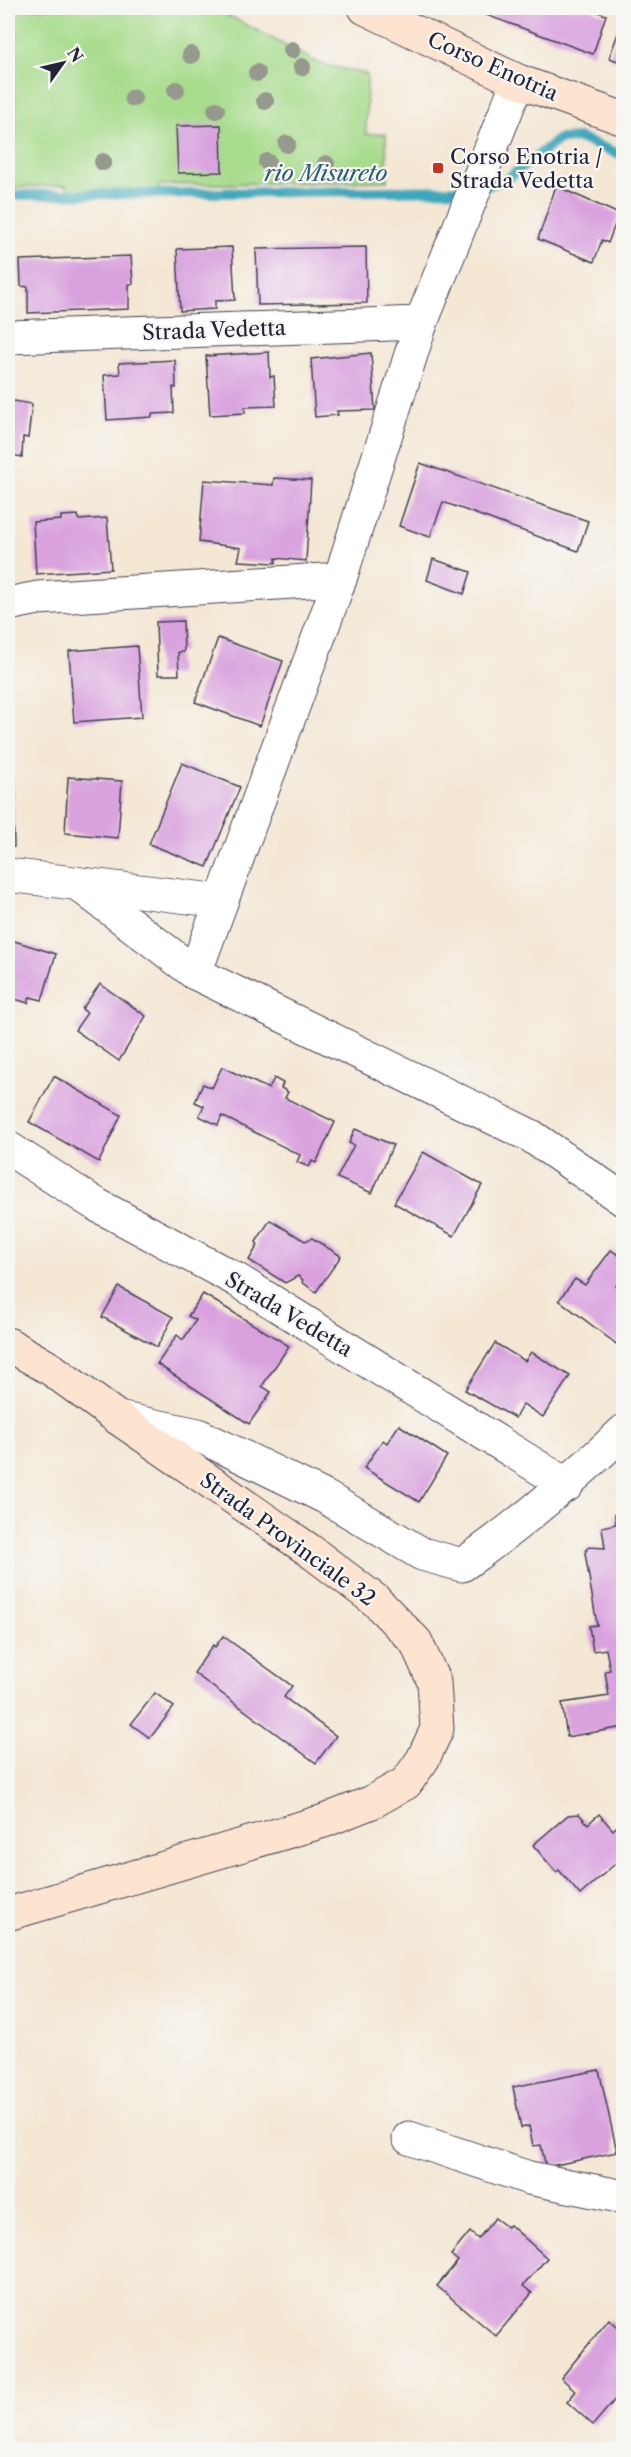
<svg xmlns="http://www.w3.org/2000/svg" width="631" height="2457" font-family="'Libre Caslon Text',serif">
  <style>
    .green { fill: #a7dc8c; stroke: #647f64; stroke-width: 1.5 }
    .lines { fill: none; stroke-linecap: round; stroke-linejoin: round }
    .stream { stroke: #3da8bd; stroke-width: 10 }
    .building { fill: #d9a2df }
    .minor-casing { stroke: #424052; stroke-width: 35 }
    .secondary-casing { stroke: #424052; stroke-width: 35 }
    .minor { stroke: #fff; stroke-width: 33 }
    .secondary { stroke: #fde4d0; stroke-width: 33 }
    .tree { fill: #96998d }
    .poi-dot { fill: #c8321e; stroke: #f6f6f2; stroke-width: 2 }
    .labels { text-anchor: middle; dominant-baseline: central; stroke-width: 4.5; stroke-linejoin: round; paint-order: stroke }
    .street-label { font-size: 21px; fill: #22223b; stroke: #f6f6f2 }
    .poi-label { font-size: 21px; fill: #22223b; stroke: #f6f6f2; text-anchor: start }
    .water-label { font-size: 22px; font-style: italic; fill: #2e5e76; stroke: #f6f6f2 }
  </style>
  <rect width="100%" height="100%" fill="#f6f6f2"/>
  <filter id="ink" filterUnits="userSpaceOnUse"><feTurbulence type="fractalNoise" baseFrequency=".0167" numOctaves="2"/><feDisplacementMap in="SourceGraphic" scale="12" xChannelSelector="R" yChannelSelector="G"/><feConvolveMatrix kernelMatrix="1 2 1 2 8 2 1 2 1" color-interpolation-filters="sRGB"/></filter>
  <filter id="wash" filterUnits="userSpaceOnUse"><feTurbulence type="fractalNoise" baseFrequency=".008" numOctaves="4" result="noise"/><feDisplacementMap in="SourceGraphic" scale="24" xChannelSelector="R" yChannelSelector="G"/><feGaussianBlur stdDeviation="1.35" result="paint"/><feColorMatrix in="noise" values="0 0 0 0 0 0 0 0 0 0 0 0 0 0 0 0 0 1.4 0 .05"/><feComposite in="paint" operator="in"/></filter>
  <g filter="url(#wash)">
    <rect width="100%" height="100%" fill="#f4e7d4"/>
    <polygon class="green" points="8,8 204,8 222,12 320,64 367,74 366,134 386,134 387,181 159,185 159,191 68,190 66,185 9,188"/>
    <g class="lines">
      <g class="stream">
        <polyline points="484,187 507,179 559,139 579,138 624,156"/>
        <polyline points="10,195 469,190"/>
      </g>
    </g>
    <g id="blocks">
      <g class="building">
        <polygon points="467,8 588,8 606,15 593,54"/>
        <polygon points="623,20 624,20 624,63 609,58"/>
        <polygon points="221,125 222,172 178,173 176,126"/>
        <polygon points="556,186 619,214 608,243 602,240 594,262 538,239"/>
        <polygon points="232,247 235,300 215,301 215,309 180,311 177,249"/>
        <polygon points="366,247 367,303 258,305 256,249"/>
        <polygon points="131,256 133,284 129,284 129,309 28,313 28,287 21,286 20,260"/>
        <polygon points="269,352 270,377 274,376 276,406 245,407 245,413 210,415 206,356"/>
        <polygon points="371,353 375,410 337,411 338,415 315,417 311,359"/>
        <polygon points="175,360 176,388 173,387 174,413 152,414 152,417 107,420 104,375 120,374 119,363"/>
        <polygon points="8,400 32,404 28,438 23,437 22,457 8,454"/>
        <polygon points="420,463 588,521 578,551 443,502 430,537 399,526"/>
        <polygon points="274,478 311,480 306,561 276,558 276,563 238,561 241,548 199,542 204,480 273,485"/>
        <polygon points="78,515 79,520 107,518 111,569 36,574 33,522 61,520 61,516"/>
        <polygon points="433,559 471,572 464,594 427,580"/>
        <polygon points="183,621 184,652 178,652 179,675 158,675 156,622"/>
        <polygon points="218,638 283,661 260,726 195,702"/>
        <polygon points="137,646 142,717 74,722 69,651"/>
        <polygon points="8,762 12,762 14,847 8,847"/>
        <polygon points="182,763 240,787 207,867 149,844"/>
        <polygon points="68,777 122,781 118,838 65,833"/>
        <polygon points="8,939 56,954 42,1000 30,997 28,1003 8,997"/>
        <polygon points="100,984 146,1016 119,1061 75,1030 87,1013 82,1009"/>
        <polygon points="222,1067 269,1089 274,1078 283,1083 281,1088 288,1092 285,1098 335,1122 316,1163 312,1161 309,1167 297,1162 300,1155 222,1116 218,1125 199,1116 204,1106 195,1102 203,1084 212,1088"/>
        <polygon points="54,1076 121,1115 99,1162 29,1122"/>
        <polygon points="355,1129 393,1145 372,1193 337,1178 354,1145 349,1143"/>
        <polygon points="423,1152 482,1185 454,1236 394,1203"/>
        <polygon points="270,1220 305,1241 312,1238 341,1256 316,1292 302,1282 303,1280 298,1276 285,1283 249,1260 258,1245 256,1242"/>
        <polygon points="611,1250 624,1259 624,1275 616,1286 624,1292 624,1341 619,1346 559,1300 575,1279 585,1285"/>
        <polygon points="119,1287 173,1317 157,1347 102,1317"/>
        <polygon points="203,1294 289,1346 262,1386 271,1392 249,1424 157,1364 177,1335 183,1340 196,1320 188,1316"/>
        <polygon points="495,1343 525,1361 531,1352 570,1376 543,1417 523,1404 515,1418 465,1390"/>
        <polygon points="399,1425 447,1456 419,1502 364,1468 383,1440 387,1443"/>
        <polygon points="624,1513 624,1727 567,1737 562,1703 609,1696 605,1671 610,1670 606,1649 593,1651 589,1626 597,1625 585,1553 588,1547 605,1548 602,1527 616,1524 615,1514"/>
        <polygon points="223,1636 292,1686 284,1697 336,1736 316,1763 194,1673 213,1645 215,1647"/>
        <polygon points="155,1693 174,1707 150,1738 131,1724"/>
        <polygon points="579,1814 588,1824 599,1814 613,1830 624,1820 624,1856 580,1895 559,1870 556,1872 533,1845 568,1815"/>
        <polygon points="599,2070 617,2152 546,2167 541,2145 533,2146 529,2126 521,2128 513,2087"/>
        <polygon points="495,2218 507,2227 510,2225 547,2258 523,2286 532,2293 496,2336 437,2286 458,2261 451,2255 470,2232 478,2239"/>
        <polygon points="609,2319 624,2332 624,2389 593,2425 567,2402 576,2391 561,2378"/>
      </g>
    </g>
  </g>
  <g filter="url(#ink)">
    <use href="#blocks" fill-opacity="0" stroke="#424052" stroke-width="1.5"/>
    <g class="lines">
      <defs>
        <g id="minor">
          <polyline points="8,337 421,323"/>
          <polyline points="8,604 38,598 340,579"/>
          <polyline points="8,875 221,901"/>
          <polyline points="78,884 195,973 531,1136 624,1200"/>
          <polyline points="195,973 340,579 421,323 518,81"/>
          <polyline points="8,1148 97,1205 237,1280 567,1485"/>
          <path d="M118 1418 198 1435 325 1497 422 1554 462 1565C520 1525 572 1480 624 1431"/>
          <polyline points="409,2138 529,2178 624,2197"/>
        </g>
        <g id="secondary">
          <polyline points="365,8 518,81 624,119"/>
          <polyline points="8,1344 51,1369 118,1418 309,1550 375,1600 416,1642 434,1682 437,1729 423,1759 406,1783 372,1802 324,1821 8,1914"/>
        </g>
      </defs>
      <use href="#minor" class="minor-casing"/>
      <use href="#secondary" class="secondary-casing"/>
      <use href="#minor" class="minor"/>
      <use href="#secondary" class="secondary"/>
    </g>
    <g class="tree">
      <circle cx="292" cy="50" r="9"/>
      <circle cx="191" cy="55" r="9"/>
      <circle cx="302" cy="67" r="9"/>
      <circle cx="257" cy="73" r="9"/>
      <circle cx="176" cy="90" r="9"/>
      <circle cx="133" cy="98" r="9"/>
      <circle cx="265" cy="101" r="9"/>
      <circle cx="216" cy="110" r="9"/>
      <circle cx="287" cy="144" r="9"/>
      <circle cx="103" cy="162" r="9"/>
      <circle cx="267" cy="162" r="9"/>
      <circle cx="326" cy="164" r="9"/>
    </g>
  </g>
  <rect class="poi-dot" x="432" y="162" width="12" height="12" rx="3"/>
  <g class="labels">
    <g class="street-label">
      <text transform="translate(493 66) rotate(24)">Corso Enotria</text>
      <text transform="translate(214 330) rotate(-2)">Strada Vedetta</text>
      <text transform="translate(289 1314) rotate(31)">Strada Vedetta</text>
      <text transform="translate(288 1539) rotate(36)">Strada Provinciale 32</text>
    </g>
    <g class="poi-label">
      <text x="450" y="156">Corso Enotria /<tspan x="450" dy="24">Strada Vedetta</tspan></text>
    </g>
    <g class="water-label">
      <text x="326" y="173">rio Misureto</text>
    </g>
  </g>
  <rect width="631" height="2457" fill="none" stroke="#f6f6f2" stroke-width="30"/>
  <g transform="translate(63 63) rotate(56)" stroke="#f6f6f2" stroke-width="4.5" paint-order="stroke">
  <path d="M0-4.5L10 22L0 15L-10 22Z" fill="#22223b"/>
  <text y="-9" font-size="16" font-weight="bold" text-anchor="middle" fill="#22223b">N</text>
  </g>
</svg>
